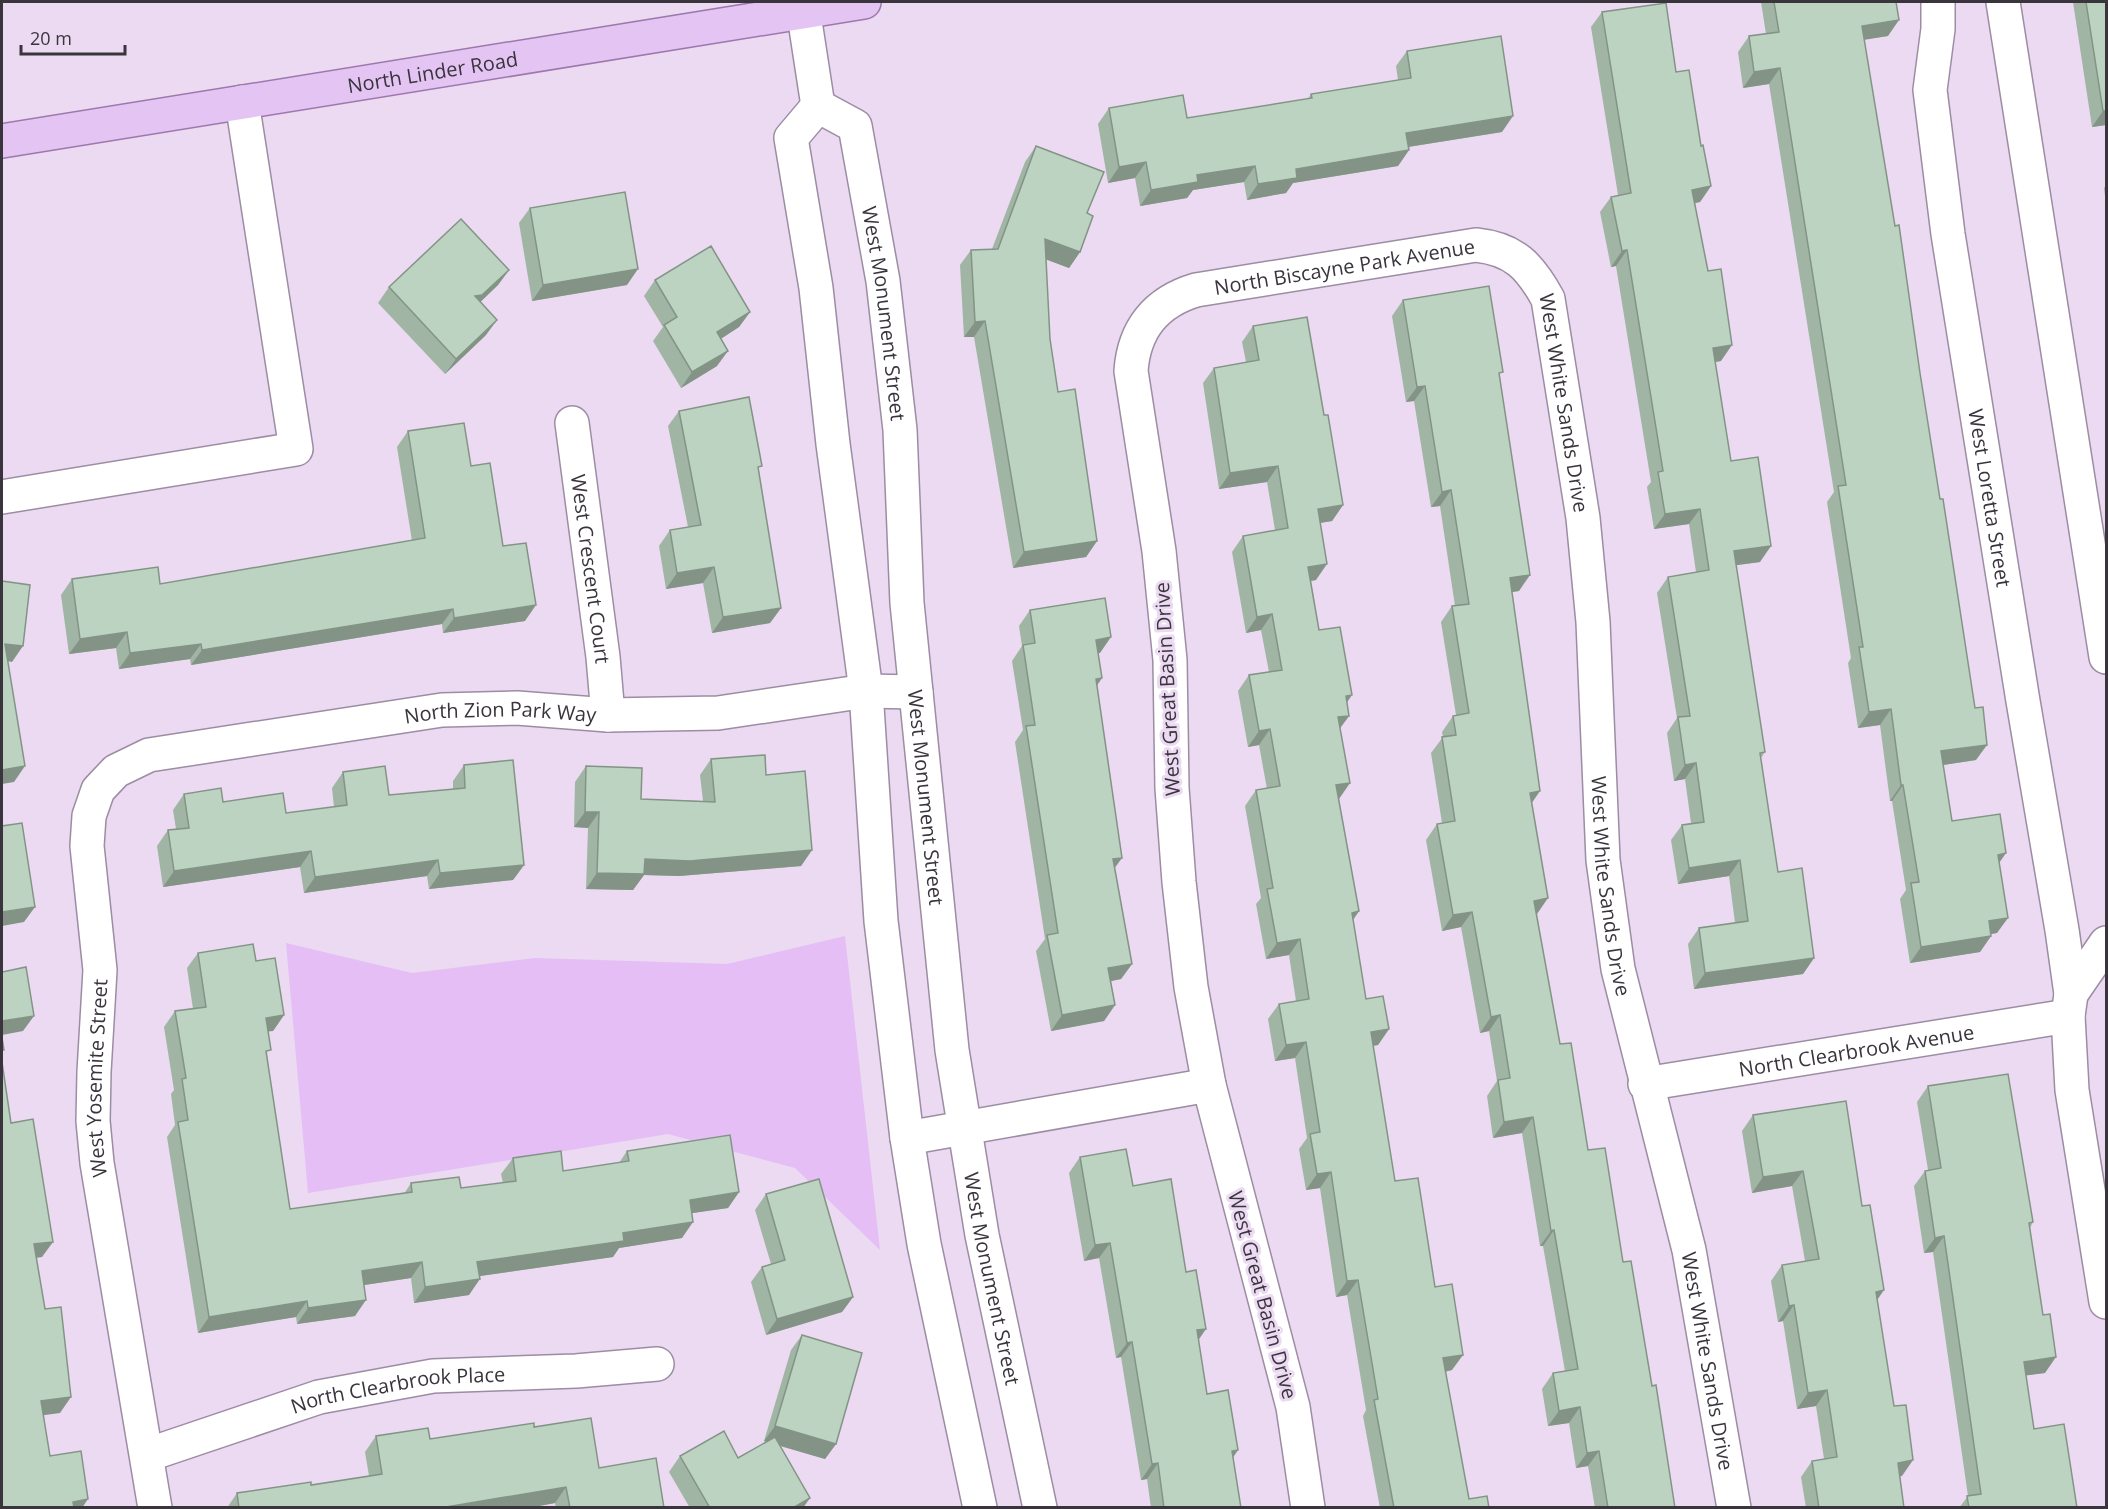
<svg xmlns="http://www.w3.org/2000/svg" width="2108" height="1509" font-family="'Open Sans',sans-serif">
  <style>
    .green { fill: #e5bef6 }
    .lines { fill: none; stroke-linecap: round; stroke-linejoin: round }
    .minor-casing { stroke: #9c8da3; stroke-width: 36 }
    .major-casing { stroke: #9d78ad; stroke-width: 36 }
    .minor { stroke: #fff; stroke-width: 33 }
    .major { stroke: #e4c4f2; stroke-width: 33 }
    .wall { fill: #a1b5a5 }
    .shaded-wall { fill: #839486 }
    .building { fill: #bbd3c0; stroke: #839486; stroke-width: 1.5 }
    .labels { text-anchor: middle; dominant-baseline: central; stroke-width: 6; stroke-linejoin: round; paint-order: stroke }
    .street-label { font-size: 20px; fill: #3a343d; stroke: #ebdaf2 }
  </style>
  <rect width="100%" height="100%" fill="#ebdaf2"/>
  <polygon class="green" points="845,936 880,1250 795,1168 668,1134 308,1193 286,943 412,973 535,958 727,964"/>
  <g class="lines">
    <defs>
      <g id="minor">
        <polyline points="802,2 818,106 791,138 816,288 833,444 866,691 881,921 907,1138 924,1244 980,1508"/>
        <path id="s1" d="M1938 2V29L1930 90 1948 234 2023 701 2062 930 2071 994 2068 1016 2072 1090 2106 1302"/>
        <polyline points="2003,2 2106,657"/>
        <path id="s2" d="M818 106 855 126 883 281 900 430 907 603 952 1050 982 1235 1040 1508"/>
        <path id="s3" d="M572 423 603 657 608 715"/>
        <polyline points="2,497 296,449 242,102"/>
        <polyline points="2071,994 2106,943"/>
        <path id="s4" d="M1645 1084 2068 1016"/>
        <polyline points="907,1138 1209,1085"/>
        <path id="s5" d="M147 1455 319 1397 433 1376 576 1371 657 1364"/>
        <path id="s6" d="M155 1508 97 1163 93 1121 94 1072 100 970 87 846 89 816 98 790 116 771 149 755 442 710 517 708 608 715 718 713 866 691 916 692"/>
        <path id="s7" d="M1308 1508 1293 1407 1209 1085 1191 987 1179 882 1172 788 1170 660 1159 551 1131 371C1134 329 1156 302 1196 290L1476 245C1514 249 1530 266 1548 299L1583 518 1593 622 1603 860 1618 969 1689 1250 1734 1508"/>
      </g>
      <g id="major">
        <path id="s8" d="M2 141 864 2"/>
      </g>
    </defs>
    <use href="#minor" class="minor-casing"/>
    <use href="#major" class="major-casing"/>
    <use href="#minor" class="minor"/>
    <use href="#major" class="major"/>
  </g>
  <g class="wall">
    <polygon points="1761,2 1896,2 1888,36 1864,39 1976,760 1943,765 1952,821 2000,863 1997,933 1991,934 1991,936 1980,952 1910,963 1900,899 1906,890 1892,801 1890,801 1880,725 1858,728 1848,663 1851,658 1827,502 1834,492 1769,84 1743,88 1738,52 1749,36 1766,34"/>
    <polygon points="2073,2 2106,2 2106,125 2092,127"/>
    <polygon points="1602,12 1676,72 1701,146 1711,186 1700,202 1695,203 1721,361 1715,362 1731,461 1760,562 1736,565 1765,752 1761,758 1778,872 1814,958 1803,974 1694,989 1688,944 1699,928 1735,923 1729,876 1678,884 1671,840 1682,825 1691,823 1685,779 1674,781 1667,733 1677,718 1657,593 1668,577 1696,572 1689,524 1654,529 1647,487 1651,482 1616,266 1611,267 1600,212 1611,197 1618,195 1591,27"/>
    <polygon points="1407,51 1502,132 1408,147 1409,150 1398,166 1293,183 1286,193 1247,200 1244,182 1193,190 1187,198 1140,206 1135,178 1108,183 1098,124 1109,108 1187,118 1308,99 1311,94 1398,80 1396,66"/>
    <polygon points="1036,146 1087,213 1080,252 1069,268 1046,259 1050,339 1058,392 1097,541 1086,557 1013,568 974,337 964,337 960,265 971,250 992,249 1025,162"/>
    <polygon points="2106,185 2106,204 2104,188"/>
    <polygon points="530,208 627,285 532,301 519,223"/>
    <polygon points="509,270 498,285 480,302 486,335 445,374 378,303 389,287"/>
    <polygon points="655,280 750,312 739,327 721,339 717,366 681,388 653,341 663,327 644,296"/>
    <polygon points="1403,300 1500,377 1519,591 1512,592 1531,804 1537,914 1536,914 1560,1044 1588,1150 1623,1262 1652,1386 1675,1508 1595,1508 1588,1466 1576,1468 1569,1423 1548,1426 1542,1389 1553,1373 1565,1371 1543,1246 1540,1246 1522,1133 1493,1138 1487,1096 1497,1081 1489,1031 1480,1033 1461,927 1442,931 1426,840 1437,824 1442,823 1431,753 1443,737 1442,732 1453,716 1456,715 1441,622 1452,606 1455,606 1440,506 1431,507 1414,401 1406,402 1392,316"/>
    <polygon points="1253,326 1324,415 1343,505 1332,521 1320,523 1316,580 1311,581 1319,630 1347,702 1349,716 1340,728 1339,799 1359,911 1353,920 1366,999 1389,1029 1378,1045 1373,1046 1395,1181 1435,1287 1452,1370 1445,1372 1469,1499 1489,1508 1380,1508 1363,1416 1366,1410 1347,1295 1336,1297 1320,1188 1306,1190 1299,1149 1307,1138 1295,1058 1275,1061 1268,1019 1279,1004 1296,1001 1289,955 1266,959 1256,904 1261,898 1245,806 1256,790 1267,789 1259,745 1248,747 1238,691 1249,675 1269,672 1261,630 1246,633 1232,552 1243,536 1275,530 1267,482 1219,489 1203,383 1214,368 1246,362 1242,342"/>
    <polygon points="679,411 759,471 781,608 770,623 712,633 703,583 666,589 659,546 670,530 688,527 668,426"/>
    <polygon points="408,431 471,466 503,546 525,621 443,633 442,624 191,665 190,659 119,669 116,648 69,654 61,595 72,579 160,584 412,541 397,447"/>
    <polygon points="1030,610 1100,653 1098,653 1102,678 1097,685 1115,868 1132,964 1121,979 1111,981 1115,1005 1104,1021 1051,1031 1036,951 1045,939 1015,742 1023,730 1012,661 1022,646 1019,626"/>
    <polygon points="711,759 766,775 812,850 801,866 679,876 644,875 633,890 586,889 588,828 574,827 575,782 586,766 641,799 703,801 700,775"/>
    <polygon points="464,765 524,865 513,880 429,889 427,876 304,893 300,867 163,887 157,846 168,830 176,829 173,810 184,794 286,813 334,807 332,788 343,772 389,795 453,789 453,781"/>
    <polygon points="198,953 256,961 284,1015 273,1031 268,1031 267,1056 290,1209 404,1194 411,1183 461,1188 503,1183 501,1174 513,1158 563,1171 619,1163 627,1151 739,1192 728,1208 692,1213 682,1238 619,1248 613,1257 480,1276 469,1295 414,1303 411,1278 364,1285 355,1316 297,1324 296,1317 198,1333 167,1137 175,1125 171,1094 174,1090 164,1027 175,1011 193,1009 187,968"/>
    <polygon points="1928,1086 2033,1222 2030,1228 2045,1373 2026,1375 2034,1429 2077,1508 1959,1508 1968,1496 1933,1252 1924,1253 1914,1186 1925,1171 1928,1170 1917,1102"/>
    <polygon points="1846,1101 1877,1300 1902,1476 1900,1476 1904,1508 1806,1508 1801,1477 1812,1461 1824,1459 1816,1406 1797,1409 1783,1321 1778,1322 1771,1281 1782,1265 1805,1261 1792,1186 1752,1193 1742,1131 1753,1115"/>
    <polygon points="1080,1157 1133,1186 1198,1340 1207,1394 1238,1450 1233,1457 1241,1508 1151,1508 1147,1479 1141,1480 1121,1357 1116,1358 1099,1258 1084,1261 1069,1173"/>
    <polygon points="766,1194 853,1297 842,1312 766,1335 751,1282 762,1267 771,1264 755,1210"/>
    <polygon points="802,1335 836,1444 825,1459 780,1446 803,1508 690,1508 669,1472 680,1456 738,1458 766,1442 764,1441 791,1350"/>
    <polygon points="534,1427 664,1508 556,1508 555,1503 528,1508 227,1508 237,1493 311,1485 369,1476 365,1452 376,1436 430,1439"/>
  </g>
  <g class="shaded-wall">
    <polygon points="1899,20 1888,36 1851,42 1862,26"/>
    <polygon points="1780,68 1769,84 1743,88 1754,72"/>
    <polygon points="2103,111 2106,111 2106,125 2092,127"/>
    <polygon points="1513,116 1502,132 1395,149 1406,133"/>
    <polygon points="1409,150 1398,166 1293,183 1286,193 1247,200 1258,184 1296,169"/>
    <polygon points="1146,162 1135,178 1108,183 1119,167"/>
    <polygon points="1255,166 1244,182 1193,190 1187,198 1140,206 1151,190 1197,175"/>
    <polygon points="1711,186 1700,202 1681,206 1692,190"/>
    <polygon points="1045,239 1080,252 1069,268 1034,255"/>
    <polygon points="1627,250 1616,266 1611,267 1622,251"/>
    <polygon points="638,269 627,285 532,301 543,285"/>
    <polygon points="509,270 498,285 471,311 475,296"/>
    <polygon points="750,312 739,327 706,348 717,332"/>
    <polygon points="497,320 486,335 445,374 456,359"/>
    <polygon points="985,321 974,337 964,337 975,322"/>
    <polygon points="1732,345 1721,361 1702,364 1713,348"/>
    <polygon points="728,351 717,366 681,388 692,372"/>
    <polygon points="1425,386 1414,401 1406,402 1417,387"/>
    <polygon points="1278,466 1267,482 1219,489 1230,473"/>
    <polygon points="1451,490 1440,506 1431,507 1442,492"/>
    <polygon points="1343,505 1332,521 1307,525 1318,509"/>
    <polygon points="1700,509 1689,524 1654,529 1665,514"/>
    <polygon points="1097,541 1086,557 1013,568 1024,552"/>
    <polygon points="1771,546 1760,562 1723,567 1734,551"/>
    <polygon points="1327,564 1316,580 1297,583 1308,567"/>
    <polygon points="714,567 703,583 666,589 677,573"/>
    <polygon points="1530,575 1519,591 1499,594 1510,578"/>
    <polygon points="536,605 525,621 443,633 454,618"/>
    <polygon points="781,608 770,623 712,633 723,617"/>
    <polygon points="453,609 442,624 191,665 202,650"/>
    <polygon points="1272,614 1261,630 1246,633 1257,617"/>
    <polygon points="127,632 116,648 69,654 80,639"/>
    <polygon points="1111,637 1100,653 1085,655 1096,640"/>
    <polygon points="5,644 23,646 12,662 2,660"/>
    <polygon points="201,644 190,659 119,669 130,653"/>
    <polygon points="1102,678 1091,694 1096,679"/>
    <polygon points="1352,695 1341,711 1346,696"/>
    <polygon points="1891,709 1880,725 1858,728 1869,712"/>
    <polygon points="1349,716 1338,731 1338,717"/>
    <polygon points="1270,729 1259,745 1248,747 1259,731"/>
    <polygon points="1987,745 1976,760 1930,767 1941,751"/>
    <polygon points="1696,763 1685,779 1674,781 1685,765"/>
    <polygon points="25,766 14,782 2,784 2,770"/>
    <polygon points="1350,783 1339,799 1336,785"/>
    <polygon points="1901,785 1903,785 1892,801 1890,801"/>
    <polygon points="1540,791 1529,807 1530,793"/>
    <polygon points="585,812 599,812 588,828 574,827"/>
    <polygon points="812,850 801,866 679,876 644,875 633,890 586,889 597,873 645,859"/>
    <polygon points="311,851 300,867 163,887 174,871"/>
    <polygon points="2006,853 1995,869 1998,855"/>
    <polygon points="1122,858 1111,873 1113,859"/>
    <polygon points="438,860 427,876 304,893 315,877"/>
    <polygon points="1740,860 1729,876 1678,884 1689,868"/>
    <polygon points="524,865 513,880 429,889 440,873"/>
    <polygon points="1548,898 1537,914 1523,916 1534,901"/>
    <polygon points="35,907 24,922 2,926 2,912"/>
    <polygon points="1359,911 1348,927 1352,913"/>
    <polygon points="1472,912 1461,927 1442,931 1453,915"/>
    <polygon points="2008,918 1997,933 1977,936 1989,921"/>
    <polygon points="1991,936 1980,952 1910,963 1921,947"/>
    <polygon points="1300,939 1289,955 1266,959 1277,943"/>
    <polygon points="1814,958 1803,974 1694,989 1705,973"/>
    <polygon points="1132,964 1121,979 1097,984 1108,968"/>
    <polygon points="1115,1005 1104,1021 1051,1031 1062,1015"/>
    <polygon points="284,1015 273,1031 255,1033 266,1018"/>
    <polygon points="1500,1015 1489,1031 1480,1033 1491,1017"/>
    <polygon points="34,1016 23,1031 2,1035 2,1021"/>
    <polygon points="1389,1029 1378,1045 1360,1048 1371,1032"/>
    <polygon points="1306,1042 1295,1058 1275,1061 1286,1045"/>
    <polygon points="1533,1117 1522,1133 1493,1138 1504,1122"/>
    <polygon points="1803,1171 1792,1186 1752,1193 1763,1177"/>
    <polygon points="1331,1172 1320,1188 1306,1190 1317,1174"/>
    <polygon points="739,1192 728,1208 679,1215 690,1200"/>
    <polygon points="693,1222 682,1238 619,1248 613,1257 466,1278 477,1262 623,1233"/>
    <polygon points="1554,1230 1543,1246 1540,1246 1551,1231"/>
    <polygon points="1944,1236 1933,1252 1924,1253 1935,1238"/>
    <polygon points="53,1242 42,1257 23,1260 34,1244"/>
    <polygon points="1110,1243 1099,1258 1084,1261 1095,1245"/>
    <polygon points="422,1262 411,1278 351,1287 362,1271"/>
    <polygon points="480,1279 469,1295 414,1303 425,1287"/>
    <polygon points="1358,1280 1347,1295 1336,1297 1347,1281"/>
    <polygon points="1884,1290 1873,1306 1876,1292"/>
    <polygon points="853,1297 842,1312 766,1335 777,1319"/>
    <polygon points="366,1300 355,1316 297,1324 308,1308"/>
    <polygon points="307,1301 296,1317 198,1333 209,1317"/>
    <polygon points="1794,1305 1783,1321 1778,1322 1789,1306"/>
    <polygon points="1206,1329 1195,1345 1197,1330"/>
    <polygon points="1132,1342 1121,1357 1116,1358 1127,1343"/>
    <polygon points="1463,1355 1452,1370 1432,1374 1443,1358"/>
    <polygon points="2056,1357 2045,1373 2013,1377 2024,1362"/>
    <polygon points="1827,1390 1816,1406 1797,1409 1808,1393"/>
    <polygon points="71,1397 60,1413 30,1417 41,1401"/>
    <polygon points="1580,1407 1569,1423 1548,1426 1559,1411"/>
    <polygon points="775,1426 836,1444 825,1459 764,1441"/>
    <polygon points="1238,1450 1227,1466 1232,1451"/>
    <polygon points="1599,1451 1588,1466 1576,1468 1587,1453"/>
    <polygon points="1913,1460 1902,1476 1887,1478 1898,1463"/>
    <polygon points="1158,1463 1147,1479 1141,1480 1152,1464"/>
    <polygon points="566,1487 555,1503 528,1508 440,1507"/>
    <polygon points="810,1498 803,1508 793,1508"/>
    <polygon points="88,1499 82,1508 68,1508 73,1502"/>
  </g>
  <g class="building">
    <polygon points="1774,2 1896,2 1899,20 1862,26 1895,226 1899,225 1920,373 1940,499 1943,499 1975,708 1983,707 1987,745 1941,751 1952,821 2000,814 2006,853 1998,855 2008,918 1989,921 1991,936 1921,947 1911,883 1919,882 1903,785 1901,785 1891,709 1869,712 1859,647 1863,647 1838,486 1846,485 1780,68 1754,72 1749,36 1779,32"/>
    <polygon points="2086,2 2106,2 2106,111 2103,111"/>
    <polygon points="1666,3 1676,72 1689,70 1701,146 1703,145 1711,186 1692,190 1708,271 1721,269 1732,345 1713,348 1731,461 1758,457 1771,546 1734,551 1765,752 1760,753 1778,872 1802,868 1814,958 1705,973 1699,928 1748,921 1740,860 1689,868 1682,825 1704,822 1696,763 1685,765 1678,717 1690,716 1668,577 1709,570 1700,509 1665,514 1658,472 1663,471 1627,250 1622,251 1611,197 1631,193 1602,12"/>
    <polygon points="1501,36 1513,116 1406,133 1409,150 1296,169 1297,178 1258,184 1255,166 1197,175 1198,182 1151,190 1146,162 1119,167 1109,108 1183,95 1187,118 1312,98 1311,94 1411,78 1407,51"/>
    <polygon points="1036,146 1104,172 1087,213 1093,216 1080,252 1045,239 1050,339 1058,392 1075,389 1097,541 1024,552 985,321 975,322 971,250 998,249"/>
    <polygon points="625,192 638,269 543,285 530,208"/>
    <polygon points="461,219 509,270 482,295 475,296 497,320 456,359 389,287"/>
    <polygon points="711,246 750,312 717,332 728,351 692,372 664,325 677,317 655,280"/>
    <polygon points="1489,286 1503,372 1499,373 1530,575 1510,578 1540,791 1530,793 1548,898 1534,901 1560,1044 1571,1043 1588,1150 1605,1148 1623,1262 1631,1261 1652,1386 1656,1385 1675,1508 1608,1508 1599,1451 1587,1453 1580,1407 1559,1411 1553,1373 1578,1369 1554,1230 1551,1231 1533,1117 1504,1122 1498,1080 1510,1078 1500,1015 1491,1017 1472,912 1453,915 1437,824 1455,821 1442,737 1456,735 1453,716 1469,713 1452,606 1469,604 1451,490 1442,492 1425,386 1417,387 1403,300"/>
    <polygon points="1307,317 1324,415 1328,415 1343,505 1318,509 1327,564 1308,567 1319,630 1340,627 1352,695 1346,696 1349,716 1338,717 1350,783 1336,785 1359,911 1352,913 1366,999 1383,996 1389,1029 1371,1032 1395,1181 1418,1178 1435,1287 1452,1284 1463,1355 1443,1358 1469,1499 1487,1496 1489,1508 1394,1508 1374,1400 1378,1399 1358,1280 1347,1281 1331,1172 1317,1174 1310,1134 1320,1132 1306,1042 1286,1045 1279,1004 1309,999 1300,939 1277,943 1267,889 1273,888 1256,790 1280,786 1270,729 1259,731 1249,675 1282,670 1272,614 1257,617 1243,536 1288,528 1278,466 1230,473 1214,368 1259,360 1253,326"/>
    <polygon points="749,397 762,466 758,467 781,608 723,617 714,567 677,573 670,530 701,525 679,411"/>
    <polygon points="464,423 471,466 490,463 503,546 526,543 536,605 454,618 453,609 202,650 201,644 130,653 127,632 80,639 72,579 158,567 160,584 425,538 408,431"/>
    <polygon points="2,581 30,585 23,646 5,644 25,766 2,770"/>
    <polygon points="1105,598 1111,637 1096,640 1102,678 1096,679 1122,858 1113,859 1132,964 1108,968 1115,1005 1062,1015 1047,935 1058,933 1026,726 1035,725 1023,645 1035,643 1030,610"/>
    <polygon points="765,755 766,775 805,771 812,850 690,861 645,859 644,874 597,873 599,812 585,812 586,766 642,768 641,799 715,802 711,759"/>
    <polygon points="513,760 524,865 440,873 438,860 315,877 311,851 174,871 168,830 189,828 184,794 221,788 223,802 283,793 286,813 347,805 343,772 385,766 389,795 465,788 464,765"/>
    <polygon points="22,823 35,907 2,912 2,826"/>
    <polygon points="253,944 256,961 275,958 284,1015 266,1018 271,1050 266,1051 290,1209 412,1192 411,1183 459,1177 461,1188 516,1181 513,1158 561,1151 563,1171 629,1161 627,1151 730,1135 739,1192 690,1200 693,1222 623,1233 624,1241 477,1262 480,1279 425,1287 422,1262 362,1271 366,1300 308,1308 307,1301 209,1317 178,1122 188,1120 182,1079 186,1078 175,1011 206,1007 198,953"/>
    <polygon points="26,967 34,1016 2,1021 2,972"/>
    <polygon points="2,1038 4,1050 2,1050"/>
    <polygon points="2,1062 11,1123 33,1119 53,1242 34,1244 45,1309 61,1307 71,1397 41,1401 50,1456 81,1451 88,1499 73,1502 74,1508 2,1508"/>
    <polygon points="2008,1074 2033,1222 2029,1223 2043,1315 2050,1314 2056,1357 2024,1362 2034,1429 2064,1424 2077,1508 1969,1508 1967,1496 1981,1494 1944,1236 1935,1238 1925,1171 1941,1168 1928,1086"/>
    <polygon points="1846,1101 1862,1206 1870,1205 1884,1290 1876,1292 1894,1406 1906,1405 1913,1460 1898,1463 1904,1508 1819,1508 1812,1461 1837,1457 1827,1390 1808,1393 1794,1305 1789,1306 1782,1265 1819,1259 1803,1171 1763,1177 1753,1115"/>
    <polygon points="1126,1149 1133,1186 1171,1179 1186,1272 1196,1270 1206,1329 1197,1330 1207,1394 1228,1390 1238,1450 1232,1451 1241,1508 1164,1508 1158,1463 1152,1464 1132,1342 1127,1343 1110,1243 1095,1245 1080,1157"/>
    <polygon points="819,1179 853,1297 777,1319 762,1267 785,1260 766,1194"/>
    <polygon points="802,1335 862,1353 836,1444 775,1426"/>
    <polygon points="591,1418 599,1468 656,1458 664,1508 570,1508 566,1487 440,1508 239,1508 237,1493 311,1482 311,1485 382,1474 376,1436 428,1428 430,1439 534,1423 534,1427"/>
    <polygon points="724,1431 738,1458 775,1437 810,1498 793,1508 710,1508 680,1456"/>
  </g>
  <g class="labels">
    <g class="street-label">
      <text stroke="none"><textPath href="#s8" startOffset="436">North Linder Road</textPath></text>
      <text stroke="none"><textPath href="#s7" startOffset="1416">North Biscayne Park Avenue</textPath></text>
      <text stroke="none"><textPath href="#s2" startOffset="232">West Monument Street</textPath></text>
      <text stroke="none"><textPath href="#s7" startOffset="1749">West White Sands Drive</textPath></text>
      <text stroke="none"><textPath href="#s1" startOffset="501">West Loretta Street</textPath></text>
      <text stroke="none"><textPath href="#s3" startOffset="147">West Crescent Court</textPath></text>
      <text transform="translate(1167 689) rotate(-93)">West Great Basin Drive</text>
      <text stroke="none"><textPath href="#s6" startOffset="1143">North Zion Park Way</textPath></text>
      <text stroke="none"><textPath href="#s2" startOffset="718">West Monument Street</textPath></text>
      <text stroke="none"><textPath href="#s7" startOffset="2235">West White Sands Drive</textPath></text>
      <text stroke="none"><textPath href="#s4" startOffset="214">North Clearbrook Avenue</textPath></text>
      <text stroke="none"><textPath href="#s6" startOffset="435">West Yosemite Street</textPath></text>
      <text stroke="none"><textPath href="#s2" startOffset="1204">West Monument Street</textPath></text>
      <text transform="translate(1263 1295) rotate(75)">West Great Basin Drive</text>
      <text stroke="none"><textPath href="#s7" startOffset="2721">West White Sands Drive</textPath></text>
      <text stroke="none"><textPath href="#s5" startOffset="261">North Clearbrook Place</textPath></text>
    </g>
  </g>
  <rect width="2108" height="1509" fill="none" stroke="#3a343d" stroke-width="6"/>
  <path d="M21 45v9h104v-9" fill="none" stroke="#3a343d" stroke-width="3"/>
  <text x="30" y="45" font-size="18" fill="#3a343d" stroke="#ebdaf2" stroke-width="4.5" paint-order="stroke">20 m</text>
</svg>
